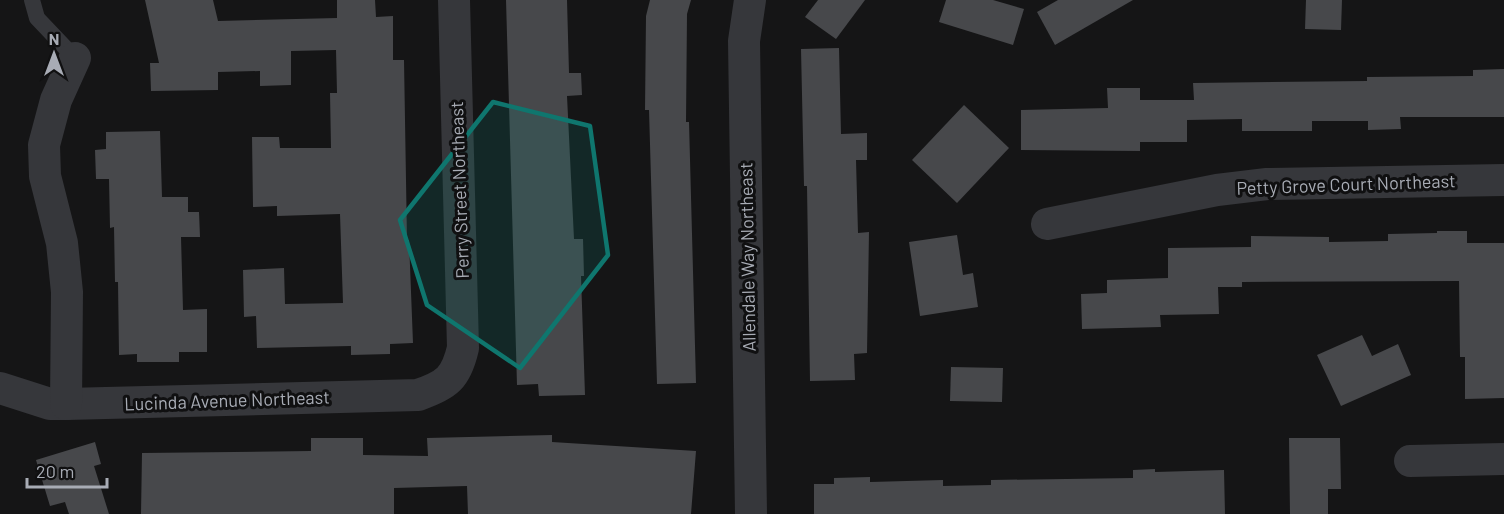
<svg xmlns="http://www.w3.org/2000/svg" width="1504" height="514" font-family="Barlow,sans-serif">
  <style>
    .building { fill: #47484b }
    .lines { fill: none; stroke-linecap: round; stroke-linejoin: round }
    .lane { stroke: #36373b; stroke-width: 16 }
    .street { stroke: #36373b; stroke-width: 32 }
    .marked { fill: #0f766e; fill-opacity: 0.2; stroke: #0f766e; stroke-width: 4.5; stroke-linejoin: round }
    .labels { text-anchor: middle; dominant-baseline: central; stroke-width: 6; stroke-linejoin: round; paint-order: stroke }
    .street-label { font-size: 18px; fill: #a8acb5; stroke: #101011 }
  </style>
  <rect width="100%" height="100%" fill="#151516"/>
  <g class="building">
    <polygon points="145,0 213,0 218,21 337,18 337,0 375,0 376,17 393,16 393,60 404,60 407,240 409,240 413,343 390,344 390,354 351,355 351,346 257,348 256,316 244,317 243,270 284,268 285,304 343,303 340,214 277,216 277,206 253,207 252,137 279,137 280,148 331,148 330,93 337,93 336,50 291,51 291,85 260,86 260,71 218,72 218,90 151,91 150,63 159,63"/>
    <polygon points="506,0 567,0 569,73 581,73 582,95 567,96 574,239 583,239 584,276 581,276 585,395 539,396 538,384 517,385"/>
    <polygon points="650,0 691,0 687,14 686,122 689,122 696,383 657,384 649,110 645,110 646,16"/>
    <polygon points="818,0 865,0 836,39 805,17"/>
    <polygon points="946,0 993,0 1024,9 1013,45 939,22"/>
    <polygon points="1058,0 1133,0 1055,45 1037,12"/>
    <polygon points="1306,0 1342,0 1341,30 1305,29"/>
    <polygon points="839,48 841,134 867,133 867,160 856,160 858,233 869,232 867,353 854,354 855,380 810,381 807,186 804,186 801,49"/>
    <polygon points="1504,69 1504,117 1400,117 1401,129 1368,130 1368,121 1312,121 1312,131 1242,131 1242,119 1187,120 1187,142 1140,142 1140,151 1021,150 1021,110 1108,108 1107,88 1140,88 1140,100 1194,100 1193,83 1367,81 1367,77 1473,76 1473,70"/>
    <polygon points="964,105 1009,148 957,203 912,160"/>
    <polygon points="160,131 162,197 188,197 188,212 199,212 200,237 181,237 183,310 207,309 207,352 179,352 179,362 137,362 137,354 119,355 118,282 115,282 114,227 110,228 109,179 96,179 95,150 106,149 106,132"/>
    <polygon points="1437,231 1467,231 1467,243 1504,243 1504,398 1465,399 1465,357 1460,357 1459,281 1242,282 1242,287 1218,287 1219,314 1160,315 1161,327 1082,329 1081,294 1107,293 1107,280 1168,278 1168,248 1251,247 1251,236 1329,237 1329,242 1388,241 1388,234 1437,233"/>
    <polygon points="957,235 963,275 973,273 978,307 920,316 909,242"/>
    <polygon points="1362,335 1372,356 1398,344 1411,375 1341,406 1317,355"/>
    <polygon points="951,367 1003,368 1002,402 950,401"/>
    <polygon points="552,435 552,442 696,451 691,514 468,514 467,486 394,488 394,514 141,514 142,453 311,451 311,438 363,438 363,455 428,456 427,438"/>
    <polygon points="1289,438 1340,438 1341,489 1328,489 1328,514 1290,514"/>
    <polygon points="95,442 101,464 94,466 109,514 69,514 65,502 50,506 36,460"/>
    <polygon points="1155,469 1155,472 1224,470 1225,514 814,514 814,484 834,484 834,478 870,477 870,482 943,480 943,486 991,485 991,480 1133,478 1133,470"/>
  </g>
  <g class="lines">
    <polyline class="lane" points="32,0 37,18 75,58"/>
    <g class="street">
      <polyline points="750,0 744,41 751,514"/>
      <polyline points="1047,224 1217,190 1267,184 1504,180"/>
      <path d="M0 388 50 404H66L418 395C447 385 456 378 463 348L454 0"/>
      <polyline points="66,404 67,292 62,243 45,176 44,145 56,100 75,58"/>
      <polyline points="1410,461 1504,459"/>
    </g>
  </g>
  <path class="marked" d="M493 102 590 126 608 255 520 368 427 305 400 220Z"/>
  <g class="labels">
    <g class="street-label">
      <text transform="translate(1346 184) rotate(-2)">Petty Grove Court Northeast</text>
      <text transform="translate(459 190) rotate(-92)">Perry Street Northeast</text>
      <text transform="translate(747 257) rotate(-91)">Allendale Way Northeast</text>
      <text transform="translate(227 400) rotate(-2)">Lucinda Avenue Northeast</text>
    </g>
  </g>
  <g transform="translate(54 54)" stroke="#101011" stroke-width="4.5" paint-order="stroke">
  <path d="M0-4.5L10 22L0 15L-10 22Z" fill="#a8acb5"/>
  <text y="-9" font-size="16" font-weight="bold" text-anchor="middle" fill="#a8acb5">N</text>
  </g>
  <path d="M27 478v9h80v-9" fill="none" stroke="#a8acb5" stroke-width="3"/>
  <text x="36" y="478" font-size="18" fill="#a8acb5" stroke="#101011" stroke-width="4.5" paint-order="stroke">20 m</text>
</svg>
